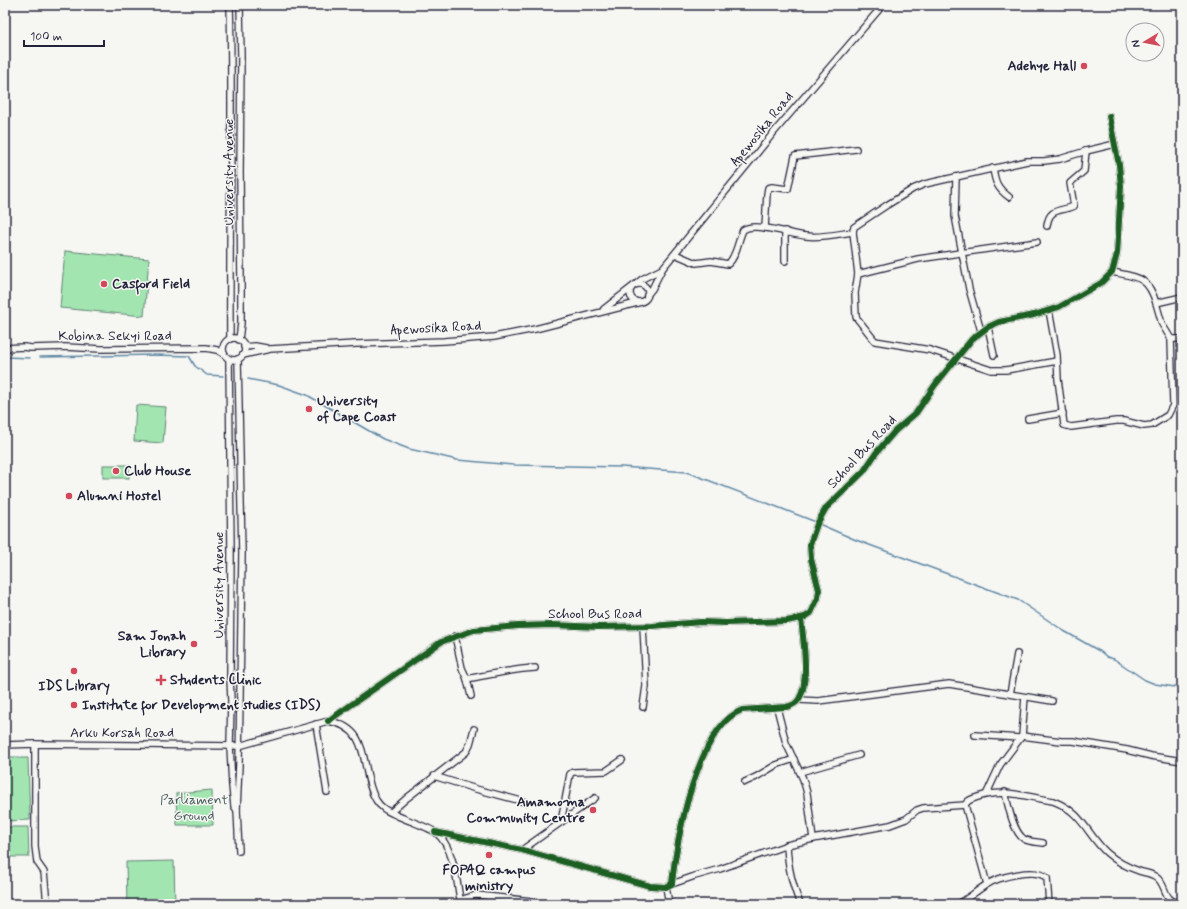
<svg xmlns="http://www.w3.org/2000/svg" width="1187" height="909" font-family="Mynerve,sans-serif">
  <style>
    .green { fill: #a2e5b0; stroke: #628476 }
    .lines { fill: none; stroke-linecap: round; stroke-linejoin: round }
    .stream { stroke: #6189a6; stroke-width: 1.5 }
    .minor-casing { stroke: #22223b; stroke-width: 8 }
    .minor { stroke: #f6f6f2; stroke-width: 5.5 }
    .cycleway-casing { stroke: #f6f6f2; stroke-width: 8 }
    .cycleway { stroke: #1b5e20; stroke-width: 6 }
    .poi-dot { fill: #d1495b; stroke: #f6f6f2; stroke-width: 1.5 }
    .labels { text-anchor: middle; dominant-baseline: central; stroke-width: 3; stroke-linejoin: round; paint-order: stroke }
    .poi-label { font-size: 14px; font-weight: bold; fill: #22223b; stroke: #f6f6f2; text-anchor: start }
    .street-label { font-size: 14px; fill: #22223b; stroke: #f6f6f2 }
    .park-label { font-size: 14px; fill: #485c5e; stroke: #f6f6f2 }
  </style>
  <rect width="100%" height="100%" fill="#f6f6f2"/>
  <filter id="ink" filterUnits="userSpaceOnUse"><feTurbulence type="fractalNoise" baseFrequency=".025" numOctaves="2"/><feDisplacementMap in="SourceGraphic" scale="8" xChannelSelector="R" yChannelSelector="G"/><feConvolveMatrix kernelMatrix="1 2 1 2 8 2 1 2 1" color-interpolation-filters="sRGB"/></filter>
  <g filter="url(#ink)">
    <g class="green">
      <polygon points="65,251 149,259 144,316 60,308"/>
      <polygon points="136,405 166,407 163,443 134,441"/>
      <rect x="103" y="465" width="26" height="13"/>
      <polygon points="5,757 20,757 20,758 28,758 30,820 5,821"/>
      <polygon points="212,790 213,825 177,825 176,793"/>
      <polygon points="5,827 28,827 29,857 5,857"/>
      <polygon points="174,861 175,904 127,904 126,862"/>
    </g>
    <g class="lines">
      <g class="stream">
        <polyline points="5,357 30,358"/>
        <polyline points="40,357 155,355 189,356 195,366 207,375 223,376"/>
        <polyline points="248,379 279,385 307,395 383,439 409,449 436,455 457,460 513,465 622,467 687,472 816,522"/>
        <polyline points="819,524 856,540 1018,600 1064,631 1101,652 1107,657 1114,659 1145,680 1155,684 1175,687 1182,690"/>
      </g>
      <defs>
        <g id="minor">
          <path d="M230 5C233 116 229 228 230 339"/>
          <path d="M993 168C995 182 997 188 1009 197"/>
          <polyline points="956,177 955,216 969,289 981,331"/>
          <path d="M1047 226C1049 207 1061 212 1074 206L1070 183 1084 171 1086 151"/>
          <polyline points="765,228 767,194 768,188 772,187 788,189 795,156 856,149"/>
          <polyline points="785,231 785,261"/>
          <path d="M675 254 696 263 711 261 728 264C737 256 738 240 743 230 755 221 792 235 806 236 821 238 838 234 853 232"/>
          <path d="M1112 272C1137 277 1148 276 1156 303L1182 297"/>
          <polyline points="858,274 918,259 1037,242"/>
          <circle cx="639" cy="293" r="9"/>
          <polyline points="635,285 642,279 662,269"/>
          <polyline points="647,295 652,289 662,269 775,131 883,5"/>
          <polyline points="604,309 631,288"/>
          <polyline points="1049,310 1057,355 1058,379 1064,425 1071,427 1116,421 1124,421 1144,426 1152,425 1168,415 1173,405 1171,339 1162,324 1156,303"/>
          <polyline points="988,327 994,355"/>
          <circle cx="234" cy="349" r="11"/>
          <polyline points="1171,339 1182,339"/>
          <polyline points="239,340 241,323 241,286 240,172 241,57 240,5"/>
          <polyline points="244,347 255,346 266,348"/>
          <polyline points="5,348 24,347 31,348 66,347 101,349 206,348 217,350 224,354"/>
          <polyline points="243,355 270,349 356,344 444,341 494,337 535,329 641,302"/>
          <polyline points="229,359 231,552 230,678 231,700 230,746 232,786 234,806 237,810"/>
          <polyline points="238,359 242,553 239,764 237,810 239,851"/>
          <polyline points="1057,361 1006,370 991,370 930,350 875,341 856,317 855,293 858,274 853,232 854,227 887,205 913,189 925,184 1027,161 1044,161 1060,159 1086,151 1115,144"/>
          <polyline points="1028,419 1063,413"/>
          <polyline points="455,636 462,668 467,679 471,696"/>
          <path d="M467 679C489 675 512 669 535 668"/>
          <polyline points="1010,694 1017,654"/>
          <polyline points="799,700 818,701 949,684 1052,701"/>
          <polyline points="643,707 646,686 643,626"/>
          <polyline points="777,708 786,743 803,779 807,793 813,839"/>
          <polyline points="328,721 441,642 474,630 518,626 553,625 599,627 652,626 701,622 726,623 787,621 805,617 811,613 818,598 819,590 811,559 810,544 817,524 826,508 864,471 876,453 895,431 916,413 935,385 972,339 988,327 999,322 1034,315 1059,307 1101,283 1112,272 1117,254 1121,186 1119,165 1109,116"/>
          <polyline points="316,724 327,792"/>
          <polyline points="975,735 1020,738"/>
          <polyline points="1022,736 1061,741 1073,741 1127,750 1151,756 1182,761"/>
          <polyline points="35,744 35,846 37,862 44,872 47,904"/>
          <path d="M5 745 34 744 239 746 328 721C374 728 359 772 376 800 381 809 390 812 398 816 407 820 428 827 435 832 453 845 457 879 460 900L459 904"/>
          <polyline points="800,772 859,755"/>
          <polyline points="434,776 476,789 525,802"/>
          <polyline points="745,782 756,777 776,765 794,759"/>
          <path d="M1005 792C1008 805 1013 832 1024 839 1029 842 1037 842 1043 843"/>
          <polyline points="987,793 1000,765 1022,736 1025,697"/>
          <polyline points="965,805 987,884"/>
          <polyline points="391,812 407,798 466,752 470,744 474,729"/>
          <polyline points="561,822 570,774 573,772 606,771 622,760"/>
          <path d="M435 832 522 850 650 886 666 887 672 884C676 841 697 727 742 710L786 707C791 706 796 704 799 699 810 682 803 638 801 618"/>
          <polyline points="522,850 595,798"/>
          <polyline points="672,884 695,876 720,869 787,845"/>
          <polyline points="666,887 669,904"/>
          <polyline points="460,900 476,895 532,901"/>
          <path d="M800 904C792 883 788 868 787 845L813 839 890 825 906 819 917 810 923 808 965 805C968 799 973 799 978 797 1002 788 1028 797 1053 801 1083 812 1087 835 1107 853 1116 861 1127 867 1139 871 1144 873 1151 873 1156 877 1168 885 1161 901 1182 904"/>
          <path d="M958 904C968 899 976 891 986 885 998 877 1036 867 1047 878L1049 904"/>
        </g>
      </defs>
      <use href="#minor" class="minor-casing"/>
      <use href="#minor" class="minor"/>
      <defs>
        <g id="cycleway">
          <polyline points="328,721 441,642 474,630 518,626 553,625 599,627 652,626 701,622 726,623 787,621 805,617 811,613 818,598 819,590 811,559 810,544 817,524 826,508 864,471 876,453 895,431 916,413 935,385 972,339 988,327 999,322 1034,315 1059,307 1101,283 1112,272 1117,254 1121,186 1119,165 1109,116"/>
          <path d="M435 832 522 850 650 886 666 887 672 884C676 841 697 727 742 710L786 707C791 706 796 704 799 699 810 682 803 638 801 618"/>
        </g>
      </defs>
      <use href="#cycleway" class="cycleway-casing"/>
      <use href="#cycleway" class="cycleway"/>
    </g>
  </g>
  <g class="poi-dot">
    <circle cx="1084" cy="66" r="4"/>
    <circle cx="104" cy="284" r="4"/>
    <circle cx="309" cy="409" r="4"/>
    <circle cx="116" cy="471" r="4"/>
    <circle cx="69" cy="496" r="4"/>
    <circle cx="194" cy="644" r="4"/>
    <circle cx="74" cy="671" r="4"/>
    <path d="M159 674h4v4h4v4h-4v4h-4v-4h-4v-4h4z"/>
    <circle cx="74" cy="705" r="4"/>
    <circle cx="593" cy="810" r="4"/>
    <circle cx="489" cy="855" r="4"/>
  </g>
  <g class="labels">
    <g class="poi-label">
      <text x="1076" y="66" text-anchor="end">Adehye Hall</text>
      <text x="112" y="284">Casford Field</text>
      <text x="317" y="401">University<tspan x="317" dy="16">of Cape Coast</tspan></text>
      <text x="124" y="471">Club House</text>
      <text x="77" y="496">Alumni Hostel</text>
      <text x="186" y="636" text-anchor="end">Sam Jonah<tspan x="186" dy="16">Library</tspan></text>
      <text x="170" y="680">Students Clinic</text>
      <text x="74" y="686" text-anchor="middle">IDS Library</text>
      <text x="82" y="705">Institute for Development studies (IDS)</text>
      <text x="585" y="802" text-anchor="end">Amamoma<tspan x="585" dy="16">Community Centre</tspan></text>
      <text x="489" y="870" text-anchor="middle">FOPAQ campus<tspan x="489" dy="16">ministry</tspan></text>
    </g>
    <g class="street-label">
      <text transform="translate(762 129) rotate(-51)">Apewosika Road</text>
      <text transform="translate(229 172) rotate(-90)">University Avenue</text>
      <text transform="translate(436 328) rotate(-3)">Apewosika Road</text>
      <text x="115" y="336">Kobina Sekyi Road</text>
      <text transform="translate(862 452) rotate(-47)">School Bus Road</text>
      <text transform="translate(219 585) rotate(-90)">University Avenue</text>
      <text x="595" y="614">School Bus Road</text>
      <text x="122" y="733">Arku Korsah Road</text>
    </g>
    <g class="park-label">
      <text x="194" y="800">Parliament<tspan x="194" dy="16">Ground</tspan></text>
    </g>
  </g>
  <rect width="1187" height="909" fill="none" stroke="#f6f6f2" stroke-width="20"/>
  <rect x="10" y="10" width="1167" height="889" fill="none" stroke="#22223b" stroke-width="1.5" filter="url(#ink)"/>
  <g transform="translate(1145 42) rotate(260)"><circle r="19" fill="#f6f6f2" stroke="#a1a1a9"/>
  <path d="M0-3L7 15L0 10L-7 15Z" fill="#d1495b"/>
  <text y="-6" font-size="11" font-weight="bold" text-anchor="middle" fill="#22223b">N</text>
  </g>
  <path d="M24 40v6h80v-6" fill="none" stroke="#22223b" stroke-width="2"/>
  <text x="30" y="40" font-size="12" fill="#22223b" stroke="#f6f6f2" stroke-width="3" paint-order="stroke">100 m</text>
</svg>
